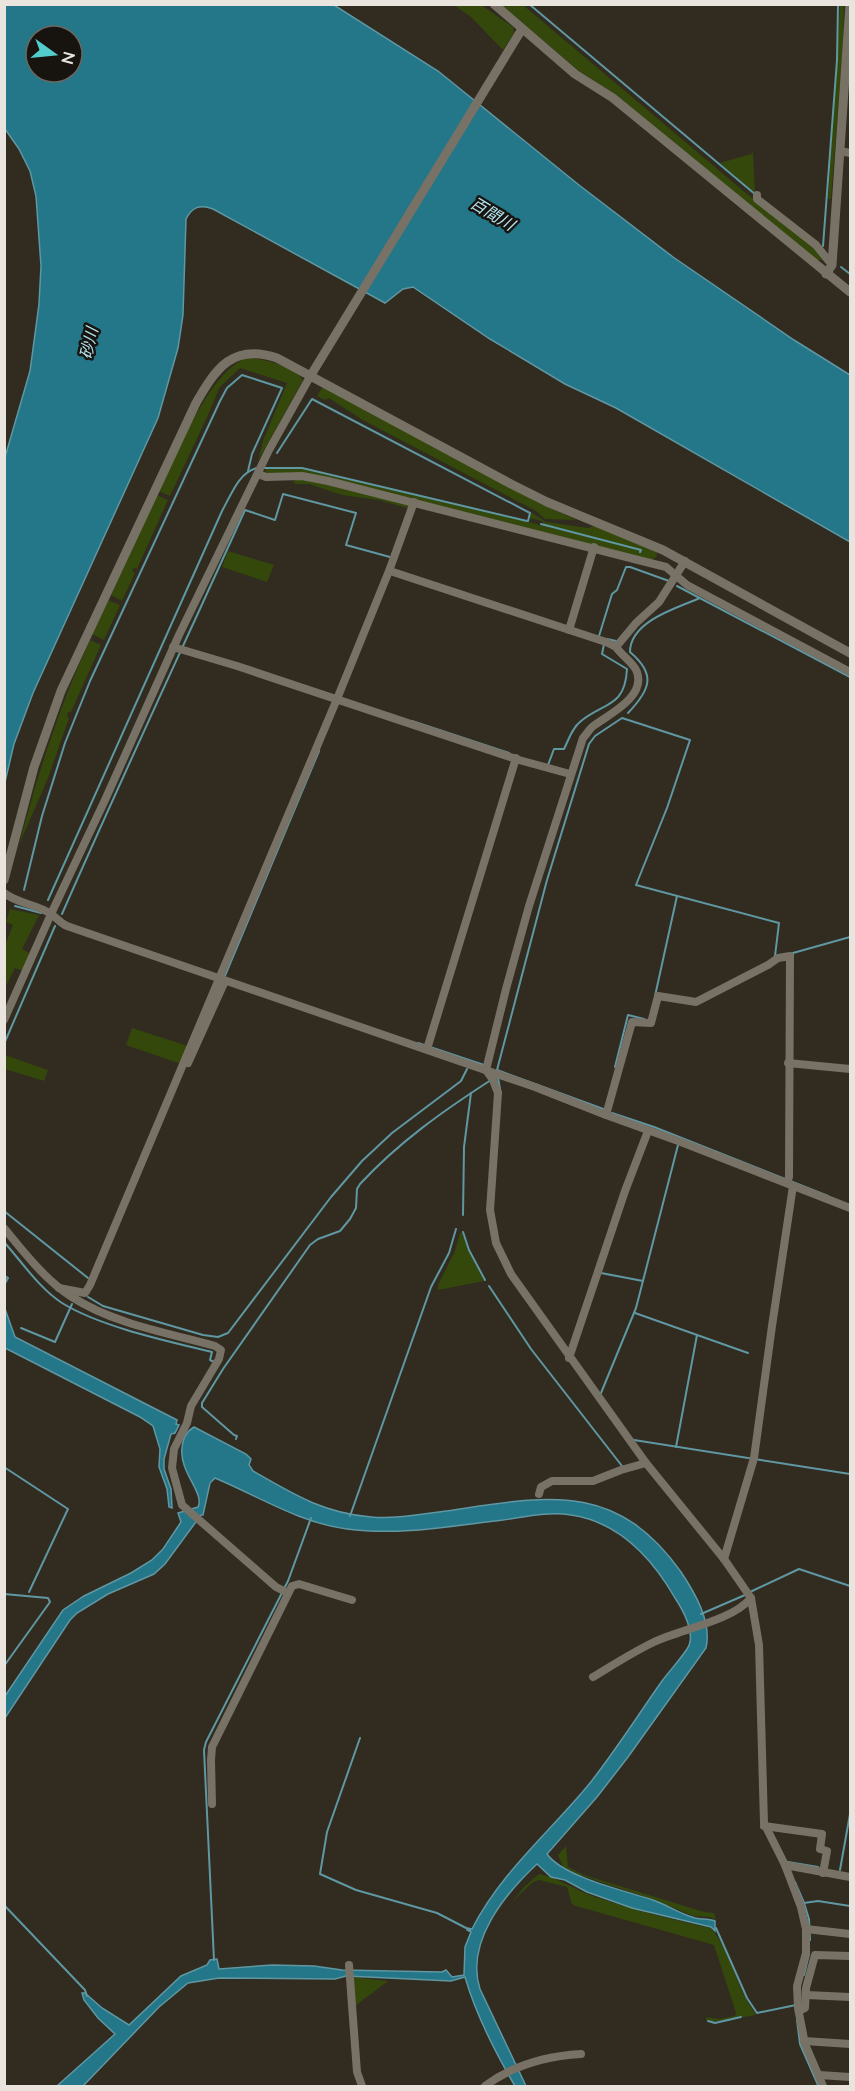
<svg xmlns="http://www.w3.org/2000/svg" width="855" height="2091" font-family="Lato,'Noto Sans JP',sans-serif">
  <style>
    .green { fill: #34480c }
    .water { fill: #247689; stroke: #5f97a2; stroke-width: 1.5; fill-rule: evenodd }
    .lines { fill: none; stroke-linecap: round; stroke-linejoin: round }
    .stream { stroke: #5f97a2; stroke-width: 2 }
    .minor { stroke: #787165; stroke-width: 8 }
    .tertiary { stroke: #787165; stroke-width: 9 }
    .labels { text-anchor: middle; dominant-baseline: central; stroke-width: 5; stroke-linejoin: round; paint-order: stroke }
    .water-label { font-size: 16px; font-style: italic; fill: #b6e6f4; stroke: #17140f }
  </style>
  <rect width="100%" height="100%" fill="#312b20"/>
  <g class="green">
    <polygon points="454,5 481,5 513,27 514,33 503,50 471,17"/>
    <polygon points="502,5 523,5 747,194 812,244 824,260 816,260 618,96 579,71"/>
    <polygon points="840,5 844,5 843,44 831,199 828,199"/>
    <polygon points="753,152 755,193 720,163 751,154"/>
    <path d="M247 358C262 358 295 366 303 380L258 461 263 441 287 383 240 368 219 388 209 413 170 496 159 491C176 456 209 371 247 358Z"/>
    <polygon points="323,386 462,462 535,501 576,520 545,519 536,511 361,419 329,398 325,400 317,396"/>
    <polygon points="266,469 302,469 517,519 642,551 545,525 542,521 529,518 531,512 546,522 588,528 594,526 656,550 657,556 652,560 307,475 265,473"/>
    <polygon points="298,478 408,504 410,507 409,511 407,508 379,500 342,495 309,484 296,484 293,482"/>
    <polygon points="157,495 168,500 137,569 134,568 132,571 135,573 122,601 111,595"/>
    <polygon points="228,551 274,565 267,582 222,567"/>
    <polygon points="108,600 120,605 104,640 92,634"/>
    <path d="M90 640 101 645 71 712H68L67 716 69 718 48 778 19 845C38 773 59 707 90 640Z"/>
    <polygon points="10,909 39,915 22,949 31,954 23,971 15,968 5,988 5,945 13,925 6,922"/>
    <polygon points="132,1028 188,1046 181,1064 126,1045"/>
    <polygon points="5,1055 48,1070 44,1081 5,1069"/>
    <polygon points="460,1233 462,1233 468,1250 484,1281 438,1290 438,1285 455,1251"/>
    <polygon points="566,1846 568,1867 584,1875 704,1912 714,1913 716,1920 710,1917 693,1916 655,1900 580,1875 563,1867 558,1855"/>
    <path d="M539 1874C558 1878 572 1888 590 1895 630 1909 669 1919 710 1928 724 1940 735 1977 744 1995 747 2002 752 2008 756 2015L714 2022 706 2020V2017L719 2019 735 2016 736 2013 714 1945 576 1906 572 1904 567 1887 539 1880 533 1882 512 1902 524 1887Z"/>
    <polygon points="352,1977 388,1981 355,2006"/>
  </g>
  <g class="water">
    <path d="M5 5H334L438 71 579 185 673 257 794 340 850 375V542L616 408 565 384 490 339 413 287 403 289 385 303 213 209C200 204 192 207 186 219L183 315 178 348 158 418 33 693 14 744 5 782V457L30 371 39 304 41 266 36 196 30 171 19 149 5 129ZM36 36H72V72H36Z"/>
    <polygon points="4,1306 15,1337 177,1420 176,1424 179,1425 175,1433 171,1434 164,1459 164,1469 171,1489 172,1508 169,1507 167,1489 159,1467 160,1449 153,1426 140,1417 5,1348"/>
    <path d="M194 1427 246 1454 251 1459 249 1465 253 1471C293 1494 323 1513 371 1517 393 1519 416 1515 439 1512 540 1498 613 1476 681 1572 695 1593 712 1622 706 1648L628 1757 597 1797 547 1854C563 1877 626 1891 653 1900 667 1905 679 1913 692 1917 699 1920 707 1918 715 1921V1931L711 1927 632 1908 587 1892 565 1880 551 1877 537 1864C505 1894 465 1942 480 1989L526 2086H515C495 2052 476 2015 465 1977L451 1981 346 1976 335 1979 219 1978 188 1983 159 2007 83 2086H57L115 2034 98 2018 84 2000 82 1993H85L102 2008 129 2025 181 1976 207 1965 210 1960 217 1959 219 1969 272 1965 314 1966 342 1970 442 1972 446 1970 452 1977 464 1975 465 1947 471 1932 467 1930 468 1928 472 1929C501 1872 551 1831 590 1783 616 1750 638 1715 662 1681 670 1670 680 1660 687 1649 697 1635 683 1610 675 1598 652 1558 619 1522 571 1515 549 1511 524 1517 503 1520 451 1526 399 1536 347 1529 300 1523 258 1496 215 1478L210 1483 203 1515H201L165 1564 154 1574 108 1594 77 1613 70 1620 5 1718V1696L63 1610 84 1596 131 1573 152 1560 163 1549 181 1522 178 1513 198 1507C205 1493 179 1472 182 1448 183 1438 186 1432 194 1427Z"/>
  </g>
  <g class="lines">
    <g class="stream">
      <polyline points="529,4 756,195"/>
      <polyline points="823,246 837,60 838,4"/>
      <polyline points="841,267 850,274"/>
      <polyline points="277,453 312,399 530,513 528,521"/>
      <polyline points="263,468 302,468 527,521"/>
      <polyline points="541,524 641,550 640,552"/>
      <polyline points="677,586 850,677"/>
      <polyline points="599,636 612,594 617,590 626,567 630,567 669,581"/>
      <polyline points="607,639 616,641"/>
      <path d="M628 713C651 689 656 674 630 652 630 621 677 608 700 598"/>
      <polyline points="412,721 509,753"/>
      <path d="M548 765 554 749H564C569 739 572 728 581 721 605 702 625 707 627 669L602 654 604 644"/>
      <polyline points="24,890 42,816 65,743 90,681 220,401 227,388 242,375 282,388 252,454 248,471"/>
      <path d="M48 900 222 511C231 495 239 472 257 468"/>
      <polyline points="15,906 41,913"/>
      <path d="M62 914C121 779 184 645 245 510L275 520 283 494 356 513 346 545 390 557"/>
      <polyline points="793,956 793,953 850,937"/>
      <polyline points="224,978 319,751"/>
      <polyline points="655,996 677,896"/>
      <polyline points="418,1043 484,1065"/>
      <polyline points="4,1044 55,926"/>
      <polyline points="615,1067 628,1015 644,1019"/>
      <polyline points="498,1078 501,1094"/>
      <polyline points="606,1110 497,1070 547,880 589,744 595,736 622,718 690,740 667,808 636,885 779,923 775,956"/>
      <polyline points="612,1113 654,1127 828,1196"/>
      <polyline points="4,1211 88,1278"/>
      <polyline points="463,1215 464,1147 471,1093"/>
      <polyline points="463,1232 469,1250 485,1280"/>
      <path d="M4 1242C22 1262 39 1288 62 1303 101 1327 167 1341 212 1352L210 1360 214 1362"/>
      <polyline points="601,1273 643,1281"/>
      <polyline points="4,1276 8,1278 4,1285"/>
      <polyline points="489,1286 531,1349 622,1466"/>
      <polyline points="88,1297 103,1306 203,1335 218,1337 228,1333 331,1197 362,1161 392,1133 461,1081 467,1069"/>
      <polyline points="635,1313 748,1353"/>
      <polyline points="21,1328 55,1342 72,1304"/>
      <polyline points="601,1393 636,1308 678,1145"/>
      <path d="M236 1439 237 1436 234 1435 202 1407V1403L223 1369 310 1245 318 1239 340 1231 350 1219 356 1208 357 1189 360 1184C399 1142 443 1111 491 1080"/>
      <polyline points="634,1440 850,1474"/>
      <polyline points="676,1447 697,1335"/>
      <polyline points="4,1467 68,1509 29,1592"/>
      <polyline points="350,1516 431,1287 449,1253 456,1229"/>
      <polyline points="750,1592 799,1569 850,1586"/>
      <polyline points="4,1594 48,1598 50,1602 4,1666"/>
      <polyline points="701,1614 745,1595"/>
      <polyline points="360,1738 327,1832 320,1874 356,1890 437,1913 470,1930"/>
      <polyline points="788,1862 818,1867"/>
      <polyline points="840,1870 850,1814"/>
      <polyline points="795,1882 804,1903"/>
      <polyline points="4,1905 85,1990 87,1996"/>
      <polyline points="716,1928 747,1998 757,2013 796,2005"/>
      <polyline points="810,1940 809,1919 804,1903 818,1901 850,1906"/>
      <polyline points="214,1960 204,1750 206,1742 288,1581 311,1518"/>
      <polyline points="804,1975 809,1954"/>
      <polyline points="797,2020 800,2044 818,2085"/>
      <polyline points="708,2021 715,2023 741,2017"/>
    </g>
    <g class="minor">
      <polyline points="840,151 850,153"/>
      <polyline points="757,195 757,199 816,245 832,265"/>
      <polyline points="258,474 266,477 302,476 328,481 646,562 666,567 687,585 850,672"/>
      <path d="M685 561 659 602 636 623 616 647C622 656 634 663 637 672 646 698 607 715 592 727 589 730 586 735 583 738L529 906 506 989 486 1070 493 1080 498 1093 490 1210 496 1243 511 1274 646 1463 724 1559 751 1598 759 1645 764 1823 785 1865 801 1907 806 1929V1953L797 1986 798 2008 805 2044 823 2086"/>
      <polyline points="393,572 606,642 616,647"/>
      <polyline points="569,630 594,547"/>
      <polyline points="173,647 237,666 519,760 570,774"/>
      <path d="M4 893C18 904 37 904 51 914 57 918 60 923 67 926L535 1087 606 1115 681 1142 850 1208"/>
      <polyline points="4,1020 51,914 105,800 179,635 269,450 311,375"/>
      <polyline points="427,1049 516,758"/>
      <polyline points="188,1063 225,981"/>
      <polyline points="788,1063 850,1069"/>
      <polyline points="606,1115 632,1022 651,1023 658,996 696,1002 768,965 778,958 790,956 789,1177 787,1183"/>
      <path d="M4 1228C24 1252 45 1280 72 1297 114 1324 168 1333 215 1346L221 1350 219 1359 191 1406 187 1423 174 1449 172 1468 182 1505 276 1587 288 1593"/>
      <polyline points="59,1288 85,1293 90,1285 337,699 389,571 414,502"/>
      <polyline points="569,1358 625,1191 648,1131"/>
      <polyline points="539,1494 541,1487 552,1481 593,1481 621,1470 646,1463"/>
      <polyline points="724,1559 754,1458 772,1326 793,1186"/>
      <path d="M593 1677C613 1665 633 1652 654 1642 681 1629 732 1621 751 1598"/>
      <polyline points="212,1804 211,1760 212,1747 292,1586 299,1584 352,1600"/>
      <polyline points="764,1826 822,1834 820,1849 827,1851 823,1873"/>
      <polyline points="785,1865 850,1877"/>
      <polyline points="806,1929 850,1934"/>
      <polyline points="349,1965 357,2072 362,2086"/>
      <polyline points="806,1995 850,1997"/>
      <polyline points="799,2011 805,2008 806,1988 815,1955 850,1956"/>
      <polyline points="804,2041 850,2044"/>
      <polyline points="819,2075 850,2077"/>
      <path d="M485 2086C512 2066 547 2056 581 2054"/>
    </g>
    <g class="tertiary">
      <polyline points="494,4 575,74 613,98 850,292"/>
      <polyline points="826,274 832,265 850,4"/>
      <polyline points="311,375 522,29"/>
      <path d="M4 880 34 767 61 691 196 403C216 368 233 343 277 358L511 484 547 502 663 550 850 653"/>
    </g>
  </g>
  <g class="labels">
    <g class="water-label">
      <text transform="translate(493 213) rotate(31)">百間川</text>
      <text transform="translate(88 343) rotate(-77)">砂川</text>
    </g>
  </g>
  <rect width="855" height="2091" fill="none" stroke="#e9e5de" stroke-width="12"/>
  <g transform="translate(54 54) rotate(105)"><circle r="28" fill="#17140f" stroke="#6b6862" stroke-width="1.5"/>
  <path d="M0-4.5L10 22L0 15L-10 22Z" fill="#53cdcb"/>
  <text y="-9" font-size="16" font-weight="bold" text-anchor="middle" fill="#e9e5de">N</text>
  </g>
</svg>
